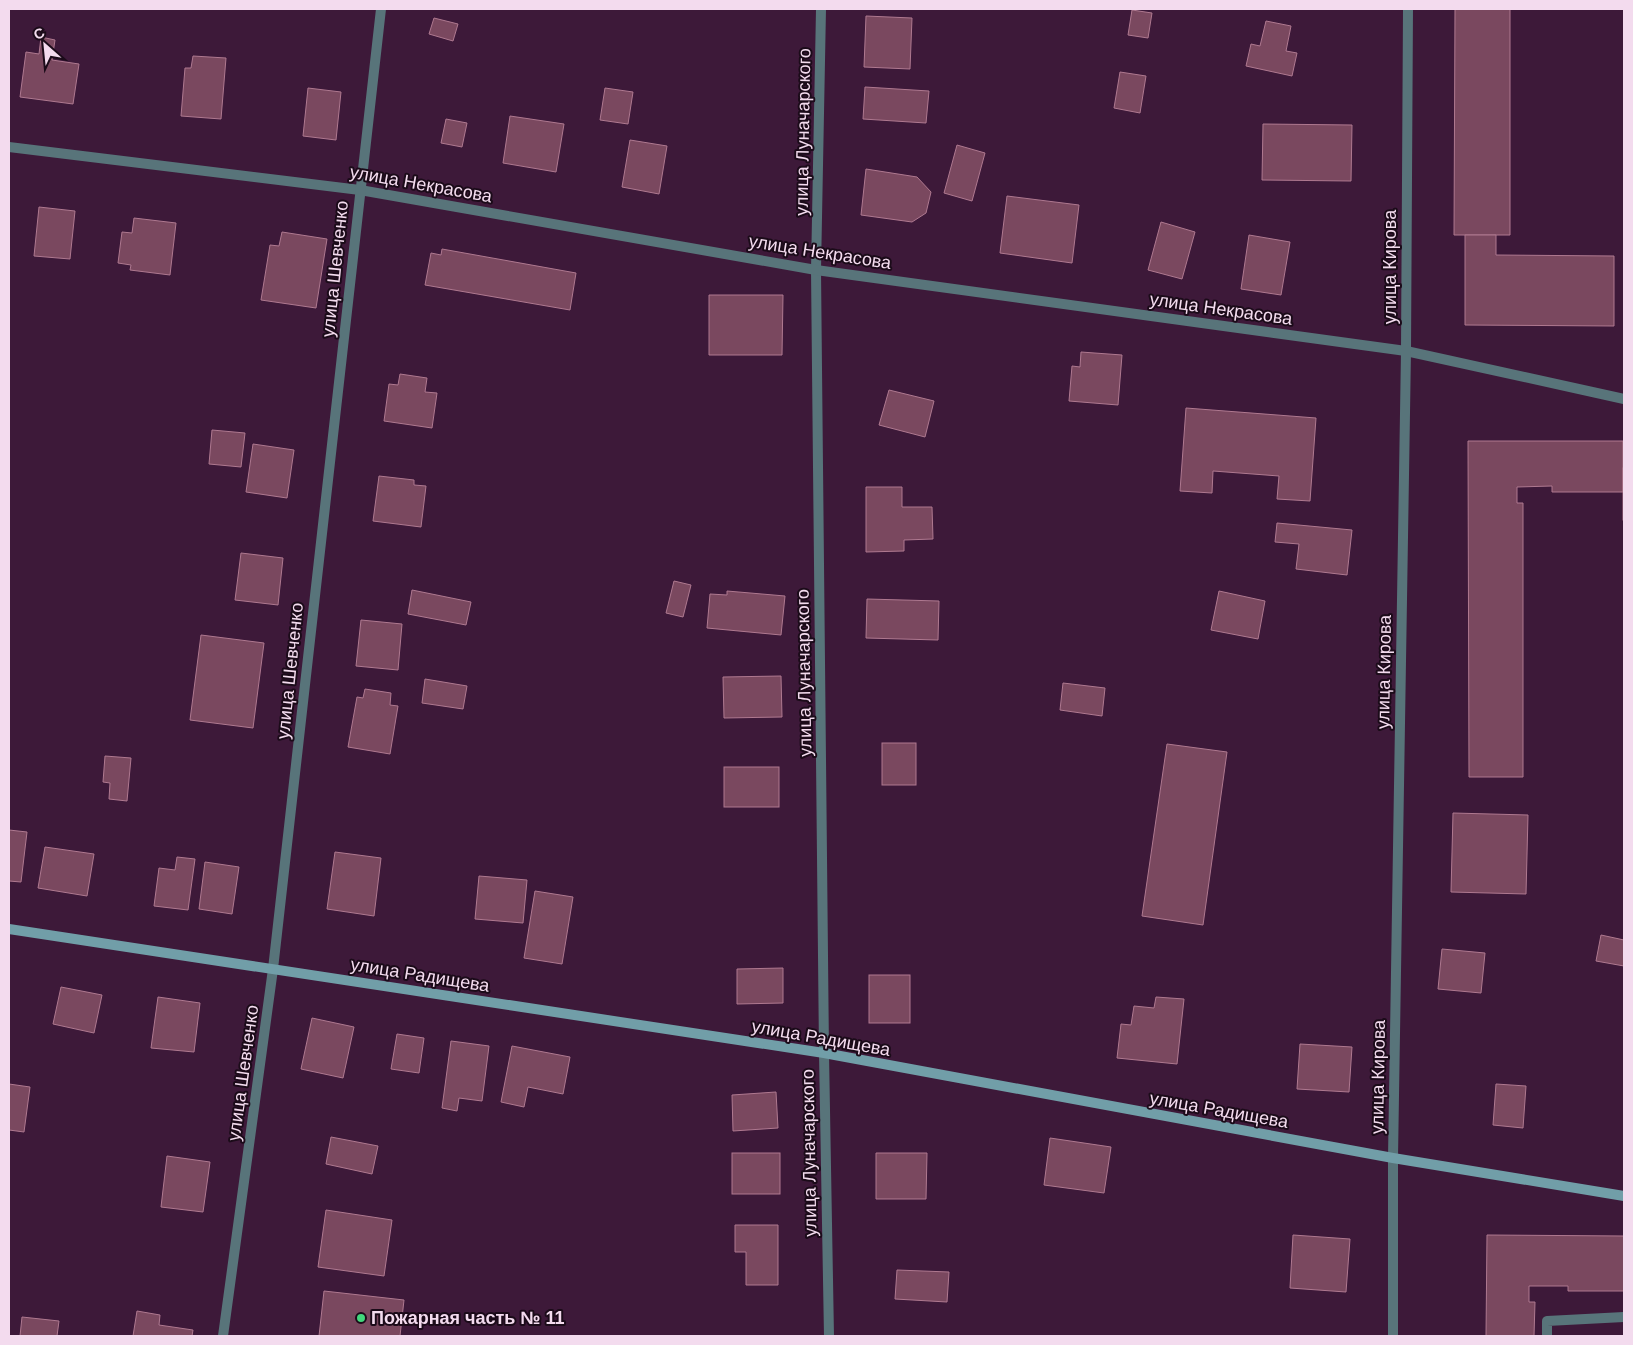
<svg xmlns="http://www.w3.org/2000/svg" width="1633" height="1345" font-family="Arial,sans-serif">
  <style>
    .building { fill: #7a485f; stroke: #af7990 }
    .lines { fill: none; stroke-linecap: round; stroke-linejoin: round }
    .lane { stroke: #58747a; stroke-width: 10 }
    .street { stroke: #58747a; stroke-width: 10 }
    .secondary { stroke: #719ea8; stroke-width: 10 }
    .poi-dot { fill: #42d77c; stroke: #1b0b19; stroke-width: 2 }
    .labels { text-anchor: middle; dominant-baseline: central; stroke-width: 4; stroke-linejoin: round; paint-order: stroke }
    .street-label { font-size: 18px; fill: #f3dbee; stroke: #1b0b19 }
    .poi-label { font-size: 18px; font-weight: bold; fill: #f3dbee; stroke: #1b0b19; text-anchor: start }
  </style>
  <rect width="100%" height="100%" fill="#3d1939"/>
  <g class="building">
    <polygon points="1455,9 1510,9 1510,235 1454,235"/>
    <polygon points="1132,10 1152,13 1148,38 1128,35"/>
    <polygon points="866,16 912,18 910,69 864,67"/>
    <polygon points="434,18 458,24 453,41 429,34"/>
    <polygon points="1266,21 1291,26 1286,51 1297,53 1292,76 1246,66 1251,44 1260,46"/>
    <polygon points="41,37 55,40 52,60 79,64 73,104 20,97 26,52 39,54"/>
    <polygon points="193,56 226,58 221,119 181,116 185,68 191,68"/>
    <polygon points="1120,72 1146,76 1140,113 1114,108"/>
    <polygon points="865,87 929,91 926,123 863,119"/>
    <polygon points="308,88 341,92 336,140 303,136"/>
    <polygon points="605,88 633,92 628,124 600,120"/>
    <polygon points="510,116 564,124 556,172 503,163"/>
    <polygon points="446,119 467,123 462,147 441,143"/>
    <polygon points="1263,124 1352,125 1351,181 1262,180"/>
    <polygon points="630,140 667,146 659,194 622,187"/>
    <polygon points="957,145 985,153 972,201 944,193"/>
    <polygon points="866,169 917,177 931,192 926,213 912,222 861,215"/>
    <polygon points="1007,196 1079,205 1072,263 1000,253"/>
    <polygon points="39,207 75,211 70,259 34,256"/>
    <polygon points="134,218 176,223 170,275 130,270 131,265 118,263 122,232 132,233"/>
    <polygon points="1161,222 1195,232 1182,279 1148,270"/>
    <polygon points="282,232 327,239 316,308 261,300 270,245 279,246"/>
    <polygon points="1249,235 1290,242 1281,295 1241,289"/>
    <polygon points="1465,235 1496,235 1496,255 1614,256 1614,326 1465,325"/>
    <polygon points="442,249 576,273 570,310 425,285 431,253 441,255"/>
    <polygon points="709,295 783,295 782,355 709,355"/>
    <polygon points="1081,352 1122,355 1118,405 1069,401 1072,366 1080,367"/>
    <polygon points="400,374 427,378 425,392 437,393 432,428 384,421 389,384 398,385"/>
    <polygon points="889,390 934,401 925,437 879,425"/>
    <polygon points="1186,408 1316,418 1310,501 1277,499 1279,476 1213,471 1212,493 1180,491"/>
    <polygon points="212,430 245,433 241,467 209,464"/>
    <polygon points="1468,441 1623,441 1623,492 1552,492 1552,486 1517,487 1517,503 1523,503 1523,777 1469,777"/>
    <polygon points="253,444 294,450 287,498 246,492"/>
    <rect x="1623" y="468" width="1" height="52"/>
    <polygon points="379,476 414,480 414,485 426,486 421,527 373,521"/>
    <polygon points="866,487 902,487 902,507 932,507 933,539 904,540 904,551 866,552"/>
    <polygon points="1277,523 1352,530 1347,575 1296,569 1299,544 1275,542"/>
    <polygon points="241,553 283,558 278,605 235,600"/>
    <polygon points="674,581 691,585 683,617 666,613"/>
    <polygon points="412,590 471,602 466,625 408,614"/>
    <polygon points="727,591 785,596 781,635 707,628 710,594 727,595"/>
    <polygon points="1219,591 1265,601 1258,639 1211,630"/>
    <polygon points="867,599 939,601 938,640 866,638"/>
    <polygon points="361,620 402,624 398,670 356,666"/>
    <polygon points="201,635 264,643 253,728 190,720"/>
    <polygon points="781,676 782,717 724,718 723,677"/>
    <polygon points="425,679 467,686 463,709 422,703"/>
    <polygon points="1063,683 1105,688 1102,716 1060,710"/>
    <polygon points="365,689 391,693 390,705 398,706 390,754 348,747 357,697 363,698"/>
    <rect x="882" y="743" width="34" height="42"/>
    <polygon points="1167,744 1227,752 1203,925 1142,916"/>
    <polygon points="105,756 131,758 127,801 109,799 110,783 103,782"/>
    <rect x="724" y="767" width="55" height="40"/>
    <polygon points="1453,813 1528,815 1526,894 1451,892"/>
    <polygon points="9,830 27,832 21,882 9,881"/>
    <polygon points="45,847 94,854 87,896 38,888"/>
    <polygon points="335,852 381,858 374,916 327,909"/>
    <polygon points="177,857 195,859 188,910 154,906 159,868 175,870"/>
    <polygon points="205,862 239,867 232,914 199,909"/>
    <polygon points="479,876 527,880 523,923 475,919"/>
    <polygon points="535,891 573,897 562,964 524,958"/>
    <polygon points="1601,935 1624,940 1624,966 1596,961"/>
    <polygon points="1442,949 1485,953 1481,993 1438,989"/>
    <polygon points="783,968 783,1003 737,1004 737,969"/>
    <rect x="869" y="975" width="41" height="48"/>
    <polygon points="61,987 102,995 94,1033 53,1024"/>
    <polygon points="158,997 200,1003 194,1052 151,1048"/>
    <polygon points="1156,997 1184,999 1177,1064 1117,1058 1121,1024 1131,1025 1134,1006 1154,1008"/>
    <polygon points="312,1018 354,1027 343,1078 301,1069"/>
    <polygon points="397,1034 424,1038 419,1073 391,1069"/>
    <polygon points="451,1041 489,1046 482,1101 459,1098 457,1111 442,1108"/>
    <polygon points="1300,1044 1352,1047 1349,1092 1297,1089"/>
    <polygon points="512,1046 570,1057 563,1094 528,1087 524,1107 501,1102"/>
    <polygon points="9,1084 30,1087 24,1132 9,1130"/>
    <polygon points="1496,1084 1526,1086 1523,1128 1493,1125"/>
    <polygon points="776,1092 778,1128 733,1131 732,1095"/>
    <polygon points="331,1137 378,1146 372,1174 326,1164"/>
    <polygon points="1050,1138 1111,1147 1104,1193 1044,1185"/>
    <rect x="732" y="1153" width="48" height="41"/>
    <polygon points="876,1153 927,1153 926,1199 876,1199"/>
    <polygon points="167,1156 210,1162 203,1212 161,1207"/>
    <polygon points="326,1210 392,1220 384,1276 318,1267"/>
    <polygon points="735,1225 778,1225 778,1285 746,1285 746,1252 735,1252"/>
    <polygon points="1293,1235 1350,1239 1346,1292 1290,1288"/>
    <polygon points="1487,1235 1624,1236 1624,1291 1568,1291 1568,1286 1529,1286 1529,1302 1535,1302 1534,1336 1486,1336"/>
    <polygon points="897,1270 949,1272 947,1302 895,1299"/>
    <polygon points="324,1291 404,1300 400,1336 319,1336"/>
    <polygon points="137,1311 160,1315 159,1325 193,1330 192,1336 133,1336"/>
    <polygon points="22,1317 59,1321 57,1336 20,1336"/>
  </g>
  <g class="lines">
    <polyline class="lane" points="1547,1336 1547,1321 1624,1317"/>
    <g class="street">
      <polyline points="821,9 816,270 824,1053 829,1336"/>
      <polyline points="9,147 360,190 816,270 1406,351 1624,399"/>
      <polyline points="223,1336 273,969 381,9"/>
      <polyline points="1393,1336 1393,1158 1406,351 1408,9"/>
    </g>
    <polyline class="secondary" points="9,929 824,1053 1393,1158 1624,1196"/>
  </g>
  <circle class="poi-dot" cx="361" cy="1318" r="5"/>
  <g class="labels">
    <g class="street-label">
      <text transform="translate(803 132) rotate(-89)">улица Луначарского</text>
      <text transform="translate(421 184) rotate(10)">улица Некрасова</text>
      <text transform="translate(820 252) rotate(9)">улица Некрасова</text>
      <text transform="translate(1390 267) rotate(-90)">улица Кирова</text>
      <text transform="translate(335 269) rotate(-84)">улица Шевченко</text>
      <text transform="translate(1221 309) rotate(8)">улица Некрасова</text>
      <text transform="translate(290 671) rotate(-84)">улица Шевченко</text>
      <text transform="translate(1384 672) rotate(-89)">улица Кирова</text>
      <text transform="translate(804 673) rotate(-91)">улица Луначарского</text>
      <text transform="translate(420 975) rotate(9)">улица Радищева</text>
      <text transform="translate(821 1038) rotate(10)">улица Радищева</text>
      <text transform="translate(243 1073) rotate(-82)">улица Шевченко</text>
      <text transform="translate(1378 1077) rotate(-89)">улица Кирова</text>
      <text transform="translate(1219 1110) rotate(10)">улица Радищева</text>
      <text transform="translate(809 1153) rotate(-91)">улица Луначарского</text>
    </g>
    <g class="poi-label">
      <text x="371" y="1318">Пожарная часть № 11</text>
    </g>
  </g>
  <rect width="1633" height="1345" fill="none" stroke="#f3dbee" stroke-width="20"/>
  <g transform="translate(45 45) rotate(333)" stroke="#1b0b19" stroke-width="4" paint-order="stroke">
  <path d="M0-4L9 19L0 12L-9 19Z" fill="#f3dbee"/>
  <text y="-8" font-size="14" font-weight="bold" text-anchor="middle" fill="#f3dbee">С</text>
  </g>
</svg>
